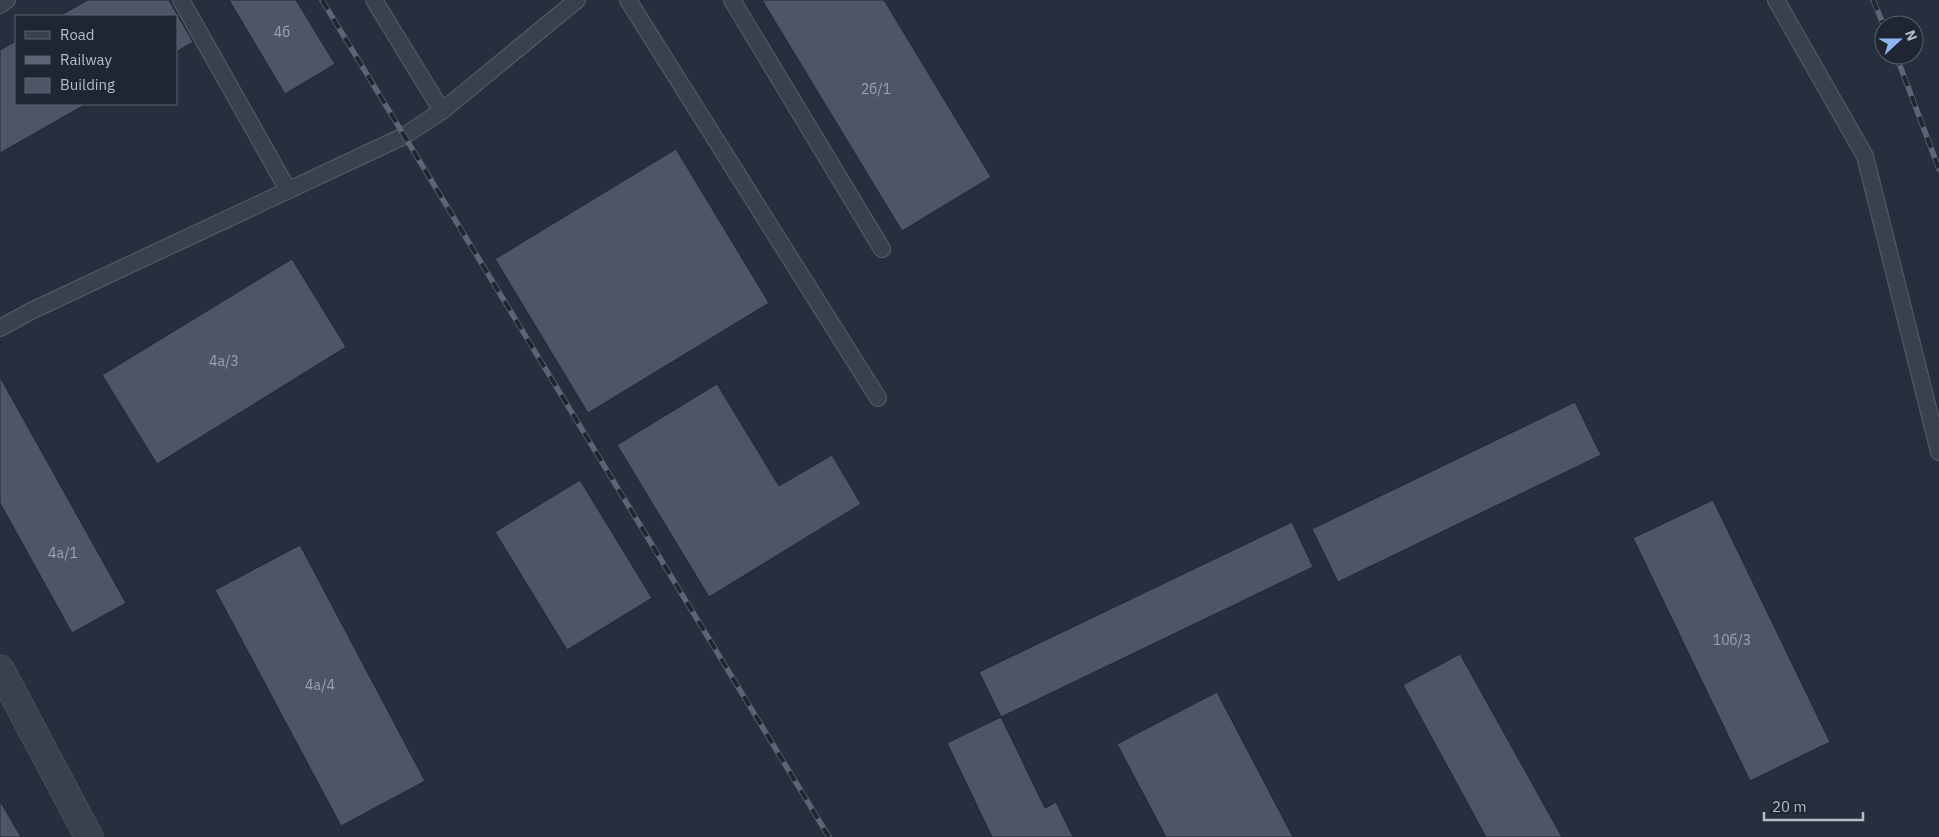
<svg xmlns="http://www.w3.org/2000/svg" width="1939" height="837" font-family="'IBM Plex Sans',sans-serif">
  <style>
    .building { fill: #4c5666; stroke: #212834 }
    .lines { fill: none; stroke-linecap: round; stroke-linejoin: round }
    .service-casing { stroke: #585f6b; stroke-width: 18 }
    .minor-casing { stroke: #585f6b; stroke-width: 29 }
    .service { stroke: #3a414d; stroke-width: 16 }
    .minor { stroke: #3a414d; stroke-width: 28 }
    .rail-casing { stroke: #5c6574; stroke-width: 5.5 }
    .rail { stroke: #1f2632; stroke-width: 4; stroke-dasharray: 11; stroke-linecap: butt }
    .labels { text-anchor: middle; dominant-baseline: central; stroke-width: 4.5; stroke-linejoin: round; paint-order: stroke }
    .number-label { font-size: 14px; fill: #9ca2b0 }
  </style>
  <rect width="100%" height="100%" fill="#262f3d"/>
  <g class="building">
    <polygon points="88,0 169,0 193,42 176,52 176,16 59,16"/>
    <polygon points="229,0 296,0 335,64 285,94"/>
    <polygon points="762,0 884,0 991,177 902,231"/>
    <polygon points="16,41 16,104 86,104 0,153 0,50"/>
    <polygon points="676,149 769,303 588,413 495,259"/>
    <polygon points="292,259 346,347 157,464 102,375"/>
    <polygon points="0,377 126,603 72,633 0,503"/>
    <polygon points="717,384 779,486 832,455 861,504 709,597 617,445"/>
    <polygon points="1575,402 1601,455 1338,582 1312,529"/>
    <polygon points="580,480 652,598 567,650 495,532"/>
    <polygon points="1713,500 1830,742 1750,781 1633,538"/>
    <polygon points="1292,522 1313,567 1001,717 979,672"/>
    <polygon points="300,545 425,781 341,826 215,590"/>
    <polygon points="1460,654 1562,837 1486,837 1403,685"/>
    <polygon points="1217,692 1293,837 1166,837 1117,744"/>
    <polygon points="1001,717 1045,808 1056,802 1073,837 992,837 947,743"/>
    <polygon points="0,801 21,837 0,837"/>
  </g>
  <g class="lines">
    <defs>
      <g id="service">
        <polyline points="181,0 288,190"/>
        <polyline points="374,0 442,111"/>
        <polyline points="628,0 878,398"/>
        <polyline points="732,0 882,249"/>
        <polyline points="1776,0 1865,156 1939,452"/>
        <polyline points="0,5 7,0"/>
        <polyline points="0,328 31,311 404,136 442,111 577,0"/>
      </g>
      <polyline id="minor" points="0,669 89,837"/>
    </defs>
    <use href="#service" class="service-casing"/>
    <use href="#minor" class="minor-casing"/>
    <use href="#service" class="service"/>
    <use href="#minor" class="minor"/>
    <defs>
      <g id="rail">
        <polyline points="322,0 829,837"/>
        <polyline points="1873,0 1884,26"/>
        <polyline points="1896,55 1939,169"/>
      </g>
    </defs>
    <use href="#rail" class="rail-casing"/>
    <use href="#rail" class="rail"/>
  </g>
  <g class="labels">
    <g class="number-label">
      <text x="282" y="32">4б</text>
      <text x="876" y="89">2б/1</text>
      <text x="224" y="361">4а/3</text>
      <text x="63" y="553">4а/1</text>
      <text x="1732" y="640">10б/3</text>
      <text x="320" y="685">4а/4</text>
    </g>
  </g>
  <rect x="15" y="15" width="162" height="90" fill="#1f2632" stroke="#5b626e"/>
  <rect x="25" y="31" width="25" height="8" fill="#3a414d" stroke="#5b626e"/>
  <text x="60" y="40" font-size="15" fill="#b6bcc8">Road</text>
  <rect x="25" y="56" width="25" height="8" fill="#5c6574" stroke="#5b626e"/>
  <text x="60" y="65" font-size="15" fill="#b6bcc8">Railway</text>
  <rect x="25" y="78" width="25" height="15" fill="#4c5666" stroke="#5b626e"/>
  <text x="60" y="90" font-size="15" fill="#b6bcc8">Building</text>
  <g transform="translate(1899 40) rotate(69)"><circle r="24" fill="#1f2632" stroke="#5b626e"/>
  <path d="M0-4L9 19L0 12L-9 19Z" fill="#92b3f1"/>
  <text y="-8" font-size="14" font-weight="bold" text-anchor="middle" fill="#b6bcc8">N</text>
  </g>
  <path d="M1764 812v8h99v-8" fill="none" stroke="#b6bcc8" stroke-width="2.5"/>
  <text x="1772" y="812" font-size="15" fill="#b6bcc8" stroke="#1f2632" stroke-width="4" paint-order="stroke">20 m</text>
</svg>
